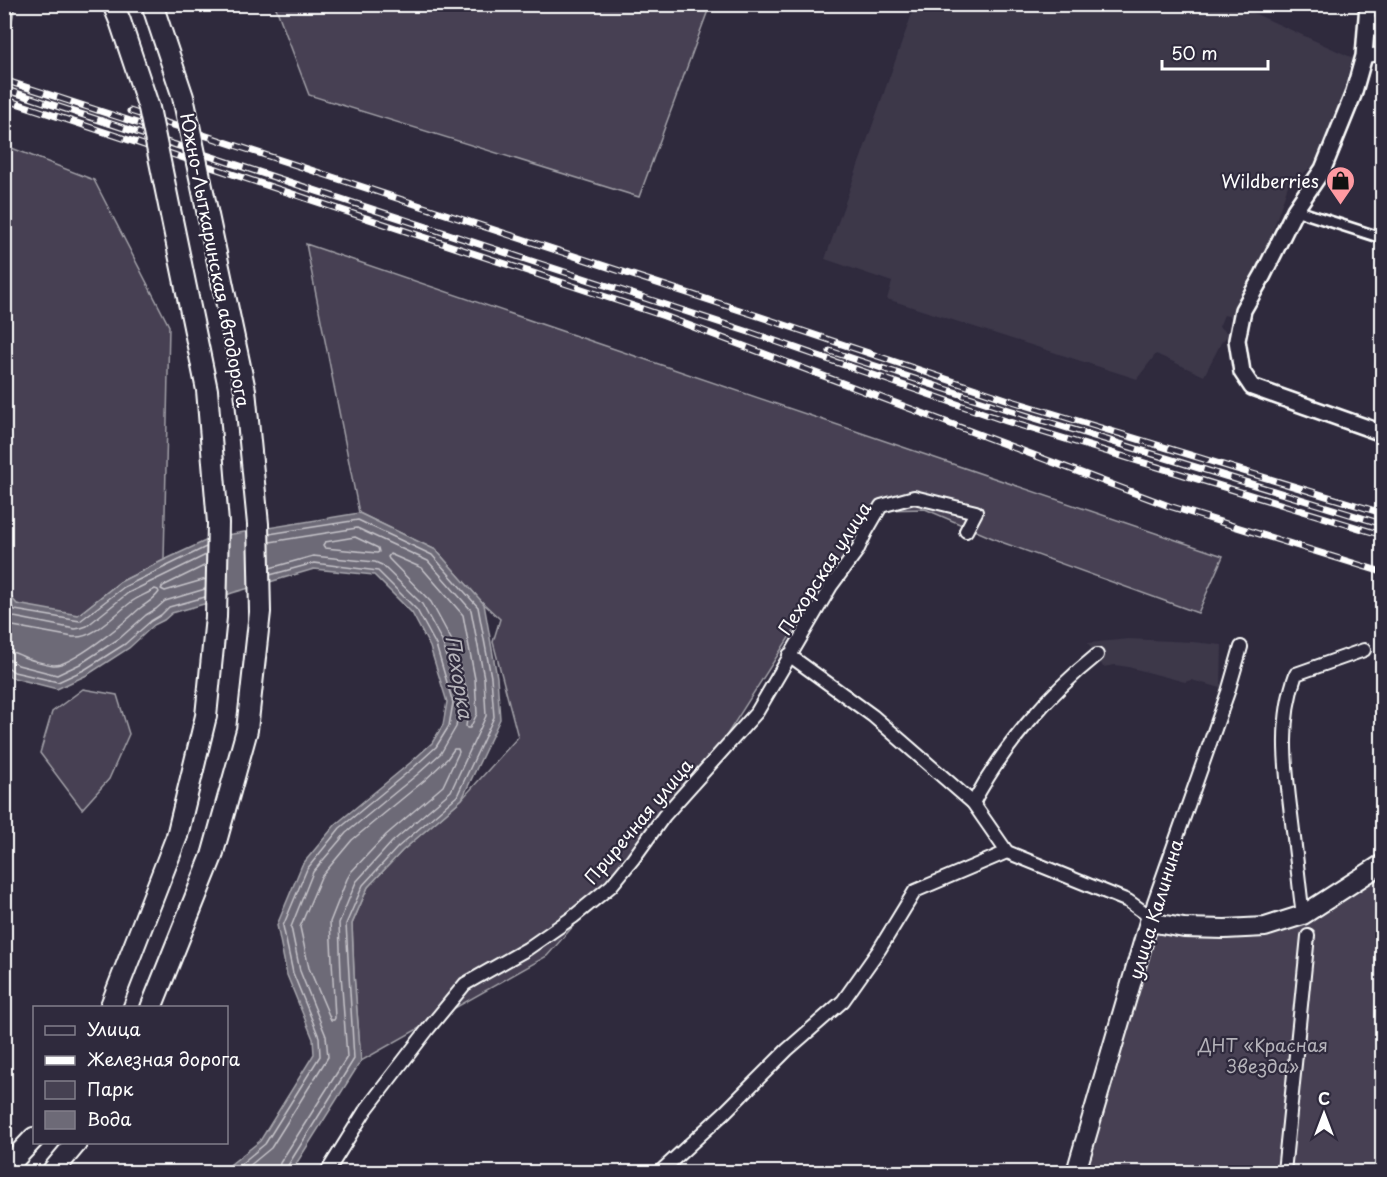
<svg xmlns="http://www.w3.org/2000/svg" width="1387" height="1177" font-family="'Playpen Sans',sans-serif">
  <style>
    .built { fill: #3c3749 }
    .green { fill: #464152; stroke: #a2a0a8; stroke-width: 1.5 }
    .water { fill: #6d6a77; stroke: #a7a6ad; stroke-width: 1.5 }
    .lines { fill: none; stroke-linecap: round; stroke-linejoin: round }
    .shore { stroke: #c5c3c9; stroke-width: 1.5 }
    .pedestrian-casing { stroke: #fff; stroke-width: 14 }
    .minor-casing { stroke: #fff; stroke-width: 16 }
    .tertiary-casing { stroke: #fff; stroke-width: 20 }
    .secondary-casing { stroke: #fff; stroke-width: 22 }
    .primary-casing { stroke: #fff; stroke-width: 24 }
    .pedestrian { stroke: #2f2a3d; stroke-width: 9 }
    .minor { stroke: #2f2a3d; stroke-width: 12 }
    .tertiary { stroke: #2f2a3d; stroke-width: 15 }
    .secondary { stroke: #2f2a3d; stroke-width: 18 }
    .primary { stroke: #2f2a3d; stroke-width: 20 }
    .rail-casing { stroke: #fff; stroke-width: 7 }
    .rail { stroke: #2f2a3d; stroke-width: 4.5; stroke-dasharray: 14; stroke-linecap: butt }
    .primary-bridge-casing { stroke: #fff; stroke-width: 24; stroke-linecap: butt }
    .primary-bridge { stroke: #2f2a3d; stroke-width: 20 }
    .labels { text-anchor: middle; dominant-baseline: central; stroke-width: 4.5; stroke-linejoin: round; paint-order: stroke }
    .poi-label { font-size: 18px; fill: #fff; stroke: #2f2a3d; text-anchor: end }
    .street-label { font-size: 18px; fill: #fff; stroke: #2f2a3d }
    .park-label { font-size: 18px; fill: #b5b3ba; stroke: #2f2a3d }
    .water-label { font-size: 20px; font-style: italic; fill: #b6b4bb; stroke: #2f2a3d }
  </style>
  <rect width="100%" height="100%" fill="#2f2a3d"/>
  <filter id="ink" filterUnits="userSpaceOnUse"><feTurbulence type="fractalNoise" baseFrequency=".0167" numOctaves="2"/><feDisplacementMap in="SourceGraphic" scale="12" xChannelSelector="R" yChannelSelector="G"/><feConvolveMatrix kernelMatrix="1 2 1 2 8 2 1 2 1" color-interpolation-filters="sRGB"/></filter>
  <g filter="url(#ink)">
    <g class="built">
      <polygon points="915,5 1236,5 1353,58 1322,159 1288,185 1265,254 1234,318 1224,315 1219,327 1229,334 1221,343 1204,376 1156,354 1137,379 887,299 892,282 825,259"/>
      <polygon points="1129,639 1193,642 1222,645 1221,688 1191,680 1185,682 1128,667 1115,665 1103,667 1088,643"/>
    </g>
    <g class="green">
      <polygon points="275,5 710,5 639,197 309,95"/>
      <polygon points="4,145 94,180 169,326 164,560 120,582 69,622 16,604 5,589"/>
      <polygon points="306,244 1223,556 1198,613 1004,543 925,509 880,510 788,639 689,794 547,956 361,1061 354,974 352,924 368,887 402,851 462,799 518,737 493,642 500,619 484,604 436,550 359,513"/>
      <polygon points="83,689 117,695 129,734 109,779 82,809 40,753 52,712"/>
      <polygon points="1382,874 1382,1172 1083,1172 1156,931 1187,937 1266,936 1313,916"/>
    </g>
    <g class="water">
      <polygon points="4,5 15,5 10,32 5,28"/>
      <polygon points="359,513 436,550 484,604 497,677 500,719 462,799 402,851 368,887 352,924 354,974 361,1061 291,1172 221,1172 260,1141 314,1054 313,1039 287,975 277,925 302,865 336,824 410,763 432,743 443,725 447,702 430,647 412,613 374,575 314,569 232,593 204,604 172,613 164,620 154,625 129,648 87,675 57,689 10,677 5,670 4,589 17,604 78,615 120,582 164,560 214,537"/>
    </g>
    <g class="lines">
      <g class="shore">
        <polyline points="269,534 358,520 432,555 478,607 491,677 494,717 457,796 398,847 363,885 346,924 354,1059 287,1167 286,1172"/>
        <polygon points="355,537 378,548 379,552 377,553 325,548 323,545 325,542"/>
        <polyline points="270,542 357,528 428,561 471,610 484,678 486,716 451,791 392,842 356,882 339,923 341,974 347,1057 280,1163 278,1172"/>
        <polygon points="390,554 422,568 463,615 475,679 477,714 470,728 467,728 466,726 469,706 469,698 451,639 431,602 389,559 388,557"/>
        <polyline points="206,579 165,591 161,589 163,586 206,565"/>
        <polyline points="4,599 15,610 80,621 124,587 206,547"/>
        <polyline points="4,611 8,615 14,617 75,629 81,628 87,626 128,593 206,555"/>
        <path d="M4 623 13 626 73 637C94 639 114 615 130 603 137 597 147 594 155 589L158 590 159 592C154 600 146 603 139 609 125 622 71 667 53 665 46 664 29 660 22 656 15 653 12 651 4 651"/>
        <polyline points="4,660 11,660 18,665 57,675 80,664 120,638 146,615 156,609 165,601 205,589"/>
        <polyline points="4,667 9,668 14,672 58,682 84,670 125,644 151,621 161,615 169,607 205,597"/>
        <polygon points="454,749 458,749 459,752 443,786 386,835 351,872 347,879 330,922 335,1018 334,1020 331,1020 309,968 300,927 321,877 352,840 425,780 447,759"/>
        <polyline points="231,1172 265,1144 320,1056 319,1037 293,973 283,926 307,869 340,828 414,767 436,747 449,726 453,703 436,645 417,610 378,571 314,563 270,575"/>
        <polyline points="242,1172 271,1148 328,1057 326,1036 300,971 291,927 313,872 346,833 419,773 441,753 456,727 461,700 442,641 422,604 382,565 375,562 313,556 270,568"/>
      </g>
      <defs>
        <polyline id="pedestrian" points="1295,210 1382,238"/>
        <g id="minor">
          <polyline points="1367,18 1382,35"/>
          <polyline points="1364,56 1382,54"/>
          <polyline points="789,655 873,716 973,803 1007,852 1128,901 1145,913 1149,922"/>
          <path d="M973 803C1003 747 1047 695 1097 655"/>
          <path d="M1303 915C1299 887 1297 859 1293 831 1287 779 1277 725 1296 674L1364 650"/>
          <polyline points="1149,922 1154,902 1228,692 1241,647"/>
          <polyline points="327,1172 365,1111 428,1029 465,984 527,949 573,917 611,886 633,859 664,816 757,712 831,586 857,551 866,532 881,506 914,497 976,512 966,531"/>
          <polyline points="660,1172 725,1112 787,1050 843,1001 879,950 915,891 1007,852"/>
          <polyline points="1284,1172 1308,936"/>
        </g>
        <polyline id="tertiary" points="1368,4 1364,56 1353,95 1323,169 1295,210 1263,275 1243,310 1237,340 1242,372 1252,387 1382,433"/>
        <polyline id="secondary" points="1076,1172 1149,922 1184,928 1225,929 1265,927 1303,915 1382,864"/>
        <g id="primary">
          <polyline points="110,1008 177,836"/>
          <polyline points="151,1008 212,856"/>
          <polyline points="4,1170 34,1138"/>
          <polyline points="52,1172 77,1142"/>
        </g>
      </defs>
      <use href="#pedestrian" class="pedestrian-casing"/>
      <use href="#minor" class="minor-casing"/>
      <use href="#tertiary" class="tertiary-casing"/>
      <use href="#secondary" class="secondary-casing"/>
      <use href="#primary" class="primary-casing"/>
      <use href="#pedestrian" class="pedestrian"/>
      <use href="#minor" class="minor"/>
      <use href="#tertiary" class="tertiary"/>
      <use href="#secondary" class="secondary"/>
      <use href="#primary" class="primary"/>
      <defs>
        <g id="rail">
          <polyline points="4,80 143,125"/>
          <polyline points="4,89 752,333 1006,421 1382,535"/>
          <polyline points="4,99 664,316 1169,506 1382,572"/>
          <polyline points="130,111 758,316 1012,401 1382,513"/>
          <polyline points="830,351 1009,410 1382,524"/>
        </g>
      </defs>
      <use href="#rail" class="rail-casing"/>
      <use href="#rail" class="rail"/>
      <defs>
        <g id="primary-bridge">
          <polyline points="113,4 120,21 149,108 207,390 218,523 216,617 206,716 177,836"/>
          <polyline points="152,4 183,97 245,390 258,524 260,612 247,730 212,856"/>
        </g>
      </defs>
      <use href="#primary-bridge" class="primary-bridge-casing"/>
      <use href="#primary-bridge" class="primary-bridge"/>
    </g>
  </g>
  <defs>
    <symbol id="shop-pin" viewBox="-11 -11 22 30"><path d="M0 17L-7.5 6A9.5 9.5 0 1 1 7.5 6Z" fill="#ff9aa2" stroke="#2f2a3d"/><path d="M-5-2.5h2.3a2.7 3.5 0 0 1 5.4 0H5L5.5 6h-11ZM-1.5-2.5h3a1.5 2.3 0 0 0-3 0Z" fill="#111"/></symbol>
  </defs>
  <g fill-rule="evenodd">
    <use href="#shop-pin" x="1324" y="164" width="33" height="45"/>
  </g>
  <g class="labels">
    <g class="poi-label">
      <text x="1319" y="180">Wildberries</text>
    </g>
    <g class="street-label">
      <text transform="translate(216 260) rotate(79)">Южно-Лыткаринская автодорога</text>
      <text transform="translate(824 568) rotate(-57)">Пехорская улица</text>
      <text transform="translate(638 821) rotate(-50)">Приречная улица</text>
      <text transform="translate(1155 909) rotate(-73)">улица Калинина</text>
    </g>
    <g class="park-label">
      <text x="1263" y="1044">ДНТ «Красная<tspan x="1263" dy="21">Звезда»</tspan></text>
    </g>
    <g class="water-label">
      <text transform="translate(460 677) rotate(81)">Пехорка</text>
    </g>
  </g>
  <rect width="1387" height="1177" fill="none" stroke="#2f2a3d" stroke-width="24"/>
  <rect x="12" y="12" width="1363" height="1153" fill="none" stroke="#fff" stroke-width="2" filter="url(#ink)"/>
  <rect x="33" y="1006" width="195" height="138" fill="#2f2a3d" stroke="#827f8b" stroke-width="1.5"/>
  <rect x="45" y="1026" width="30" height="9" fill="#2f2a3d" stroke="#827f8b" stroke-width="1.5"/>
  <text x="87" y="1036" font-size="18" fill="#ffffff">Улица</text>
  <rect x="45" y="1056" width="30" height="9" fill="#ffffff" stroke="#827f8b" stroke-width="1.5"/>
  <text x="87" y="1066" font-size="18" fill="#ffffff">Железная дорога</text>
  <rect x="45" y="1081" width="30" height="18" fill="#464152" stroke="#827f8b" stroke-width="1.5"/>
  <text x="87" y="1096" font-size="18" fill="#ffffff">Парк</text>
  <rect x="45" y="1111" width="30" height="18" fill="#6d6a77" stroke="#827f8b" stroke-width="1.5"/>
  <text x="87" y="1126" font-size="18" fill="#ffffff">Вода</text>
  <g transform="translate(1324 1114)" stroke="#2f2a3d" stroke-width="4.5" paint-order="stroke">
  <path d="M0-4.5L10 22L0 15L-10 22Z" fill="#ffffff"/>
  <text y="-9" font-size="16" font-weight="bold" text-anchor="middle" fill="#ffffff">С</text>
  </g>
  <path d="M1162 60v9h106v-9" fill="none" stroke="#ffffff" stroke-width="3"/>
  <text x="1171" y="60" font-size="18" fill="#ffffff" stroke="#2f2a3d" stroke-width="4.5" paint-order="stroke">50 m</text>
</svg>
